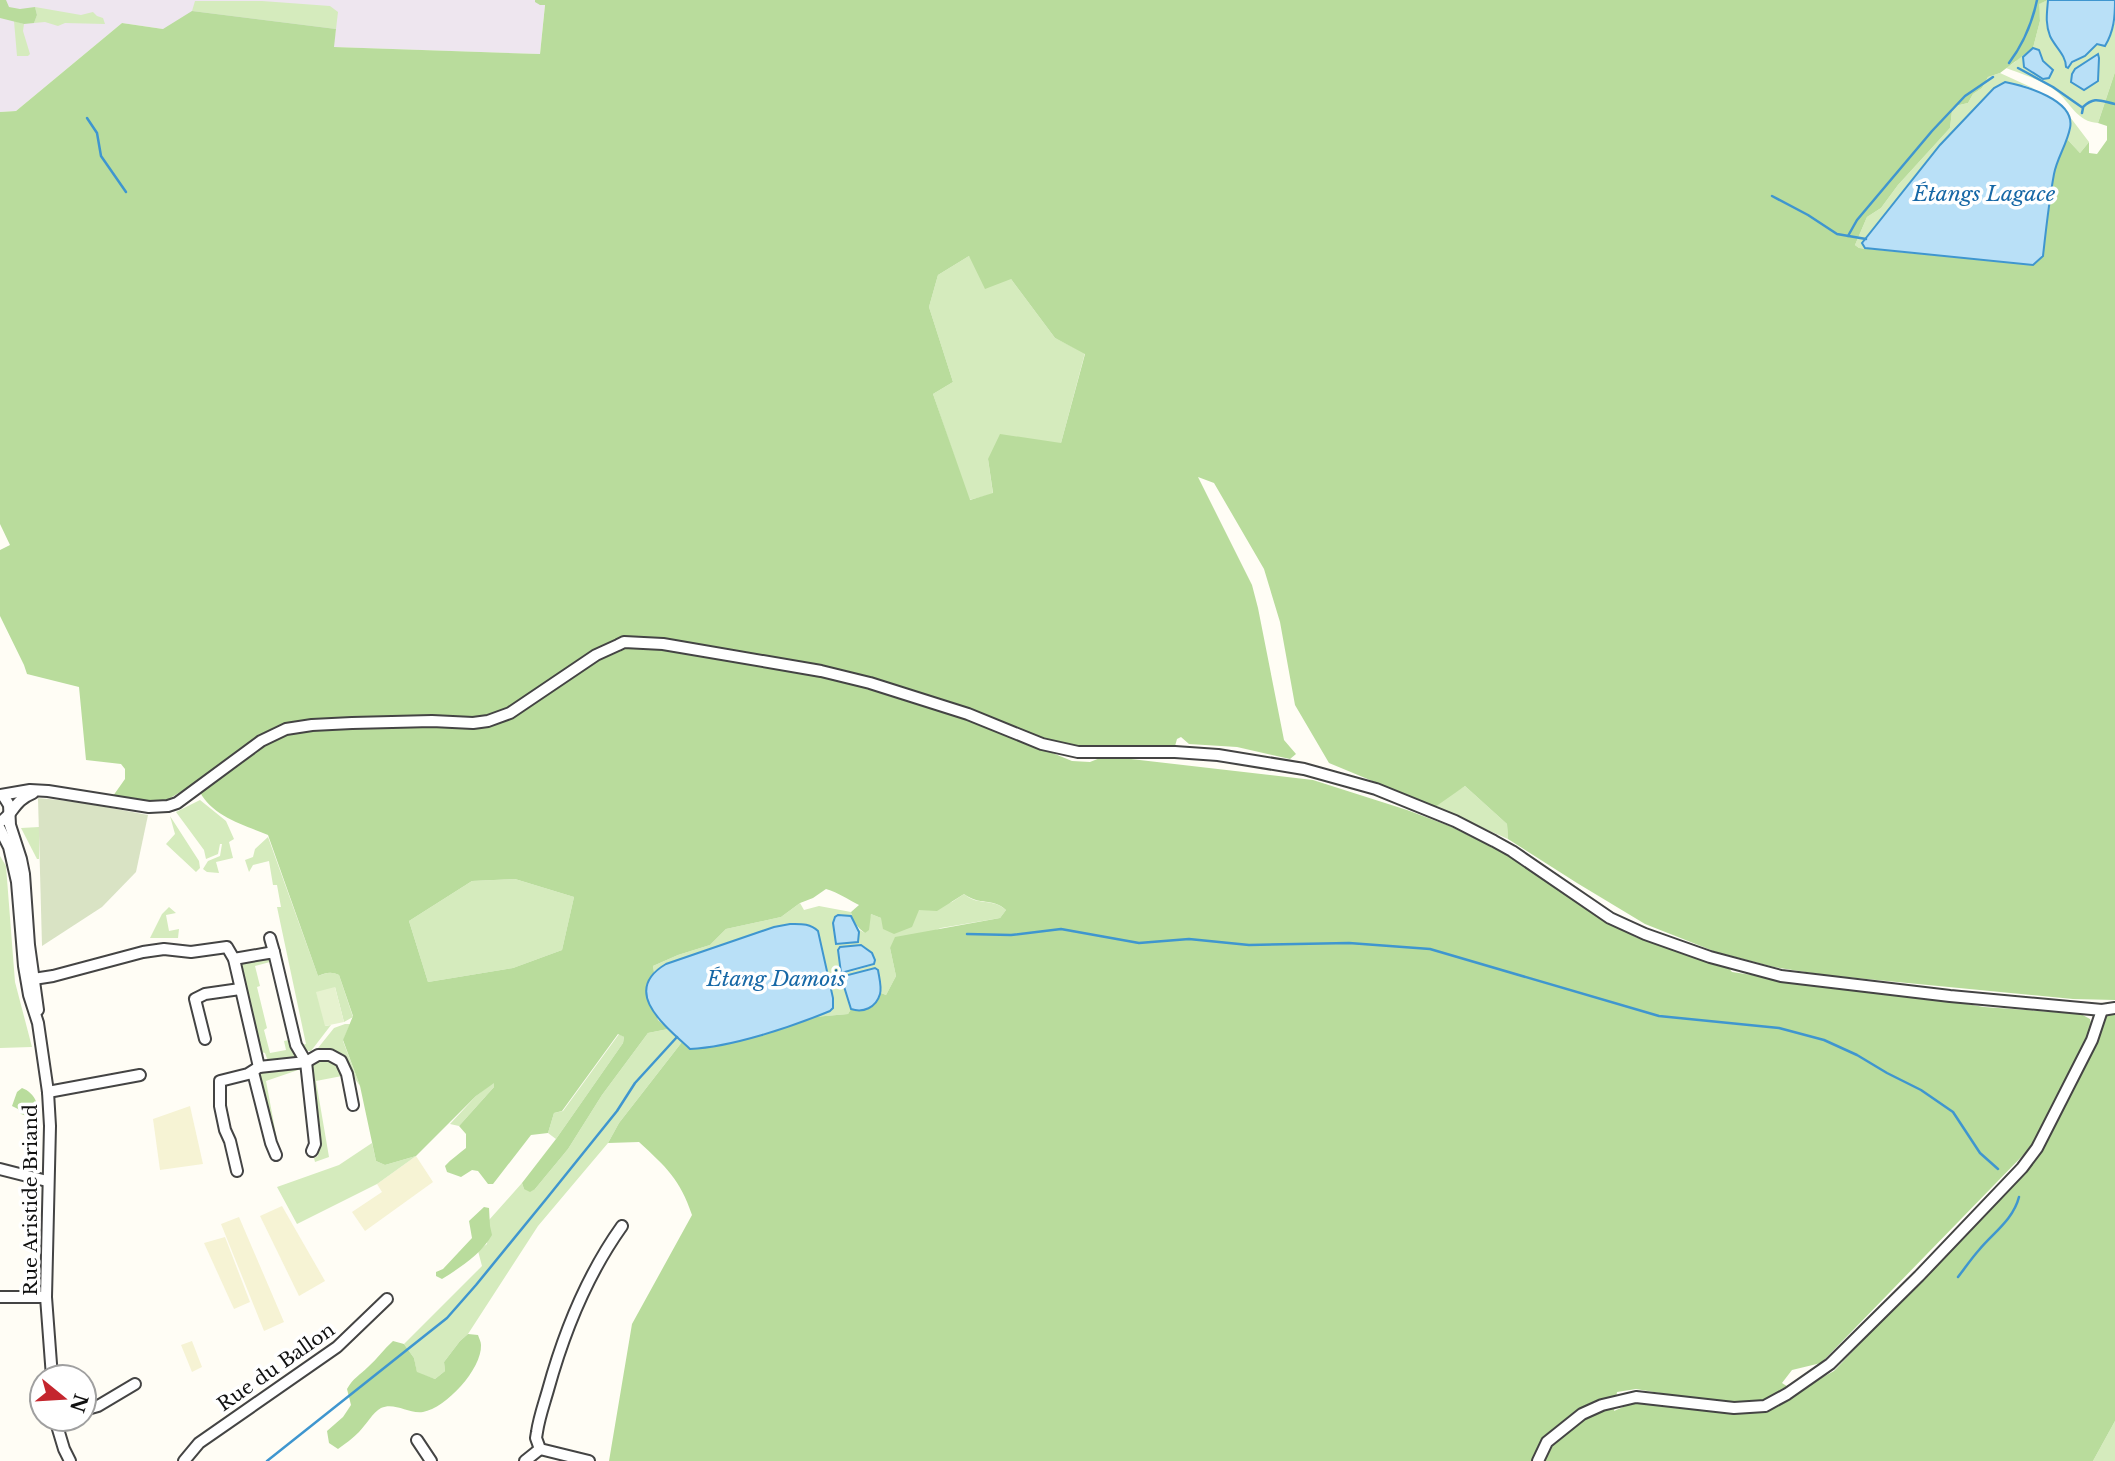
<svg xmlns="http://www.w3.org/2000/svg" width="2115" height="1461" font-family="'Libre Baskerville',serif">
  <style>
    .industrial { fill: #eee6ef }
    .farmland { fill: #f6f3d4 }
    .green { fill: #d5ebbd; fill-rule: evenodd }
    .forest { fill: #b9dc9c; fill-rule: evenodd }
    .cemetery { fill: #d9e3c4 }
    .pitch { fill: #e6f2cf }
    .water { fill: #b9e0f7; stroke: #3f96cf; stroke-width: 2 }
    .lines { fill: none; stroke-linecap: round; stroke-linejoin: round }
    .stream { stroke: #3f96cf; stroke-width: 2.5 }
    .minor-casing { stroke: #444; stroke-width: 14 }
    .minor { stroke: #fff; stroke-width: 10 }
    .labels { text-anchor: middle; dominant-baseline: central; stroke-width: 7; stroke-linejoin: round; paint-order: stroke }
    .street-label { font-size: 19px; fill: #111; stroke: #fff }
    .water-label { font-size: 21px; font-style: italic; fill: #1768a6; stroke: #fff }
  </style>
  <rect width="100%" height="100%" fill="#fffdf5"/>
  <polygon class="industrial" points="0,0 545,0 545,4 540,54 333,47 336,29 163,29 122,23 16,111 0,112"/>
  <g class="farmland">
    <polygon points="190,1106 203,1164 160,1170 153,1119"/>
    <polygon points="416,1156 433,1182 365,1231 352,1212 382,1192 377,1184"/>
    <polygon points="282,1206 325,1281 299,1296 260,1216"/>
    <polygon points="239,1217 284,1322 264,1331 221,1224"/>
    <polygon points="225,1237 250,1302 234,1309 204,1243"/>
    <polygon points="192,1341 202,1367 192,1372 181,1345"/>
  </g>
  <g class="green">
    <path d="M2048 0C2047 13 2045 23 2050 36 2055 47 2066 55 2066 67L2085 56 2097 44 2110 38 2115 21V72L2098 123C2077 122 2071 103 2056 91 2042 80 2022 74 2006 68L2015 62 2020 55 2023 57 2024 67 2052 69 2043 61 2039 50 2033 48 2040 21 2038 4Z"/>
    <polygon points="195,1 262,1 330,6 338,12 336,29 192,11"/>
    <polygon points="35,7 81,15 93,12 97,16 103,18 105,24 65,23 58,26 45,22 34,23 37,15"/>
    <polygon points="14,21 24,24 23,31 30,54 28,56 17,56"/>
    <polygon points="2000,73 2035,89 2023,85 1994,88 1940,145 1862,243 1865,248 1859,248 1855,245 1867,217 1881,208 1898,185 1950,128 1952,111 1955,106 1968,103 1973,94 1982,88 1988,77"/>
    <polygon points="2067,113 2089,142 2080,153 2067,139 2071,125"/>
    <polygon points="969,256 1011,279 1055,338 1085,353 1061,443 988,459 993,494 969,500 933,394 953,382 929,307 938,275"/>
    <polygon points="1465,786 1507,824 1508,839 1433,806"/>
    <polygon points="200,800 226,821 234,839 229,842 233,858 216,862 219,873 207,872 203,869 208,861 220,856 222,844 220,844 218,854 206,859 204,850 176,812"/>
    <polygon points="170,816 199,861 200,868 196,872 166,844 175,834"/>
    <polygon points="39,827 39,859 37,859 21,828"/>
    <path d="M268 837 318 976C326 973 331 971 339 975L353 1017 344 1022 335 987 325 1026 331 1025 311 1051H307L300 1045 306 1044 277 907H281L277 885H273L269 861 253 865 249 872 245 860 253 857 255 849Z"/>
    <polygon points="0,856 6,866 15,982 32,1047 0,1048"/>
    <polygon points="515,879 574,897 562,950 513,968 428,982 409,921 472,881"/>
    <path d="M964 894C980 907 991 897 1006 910L1000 918 941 928 890 948 896 976 886 995 881 993 880 985 844 977 842 981 851 1009 848 1014 814 1017 829 1011 826 972 818 931 774 927 666 964 654 972 653 966 678 955 710 945 726 929 781 917 800 903 804 910 819 906 851 912V916L838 915 834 917 833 923 836 944 859 932 858 929 865 933 871 914 881 918 952 902ZM865 947 872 953 873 965 843 974Z"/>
    <polygon points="169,907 176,913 166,915 169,931 179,929 178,938 150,938 162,914"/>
    <polygon points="269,957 270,962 255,966 260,986 257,987 267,1028 264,1030 270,1053 286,1050 284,1041 289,1040 291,1048 300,1057 272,1063 268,1061 265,1053 261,1052 240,962"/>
    <polygon points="345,1024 350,1024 343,1041 360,1086 348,1069 314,1053 334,1028"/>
    <polygon points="668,1029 682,1042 619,1123 608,1143 538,1226 468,1334 460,1341 444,1362 445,1371 435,1379 417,1373 414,1358 404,1344 482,1266 478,1251 487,1244 489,1220 522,1183 524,1189 535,1189 568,1149 602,1095 648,1033"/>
    <polygon points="619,1034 624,1037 623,1043 556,1139 548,1133 554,1113 563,1111"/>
    <polygon points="324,1057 335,1063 342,1076 316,1081 329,1157 315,1162 314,1158 318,1156 312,1066 314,1060"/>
    <polygon points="298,1066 301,1069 266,1081 277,1140 274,1141 259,1076 261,1073"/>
    <polygon points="494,1082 494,1087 459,1126 450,1124 476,1096"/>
    <polygon points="372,1143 376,1161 385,1165 416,1156 377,1184 297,1224 277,1187 339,1165"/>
    <polygon points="2115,1421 2115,1461 2093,1461"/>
  </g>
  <g class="forest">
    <polygon points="0,0 6,0 9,7 20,9 35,7 37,15 34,23 24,24 0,18"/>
    <path d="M535 0H2048L2039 4 2040 21 2033 48 2000 73 1988 77 1982 88 1973 94 1968 103 1955 106 1952 111 1950 128 1898 185 1881 208 1867 217 1855 245 1859 248 2033 265 2049 203 2054 171 2067 139 2080 153 2089 142V153L2097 154 2107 140V126L2098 123 2115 72V1000L2073 999 1825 975 1774 967 1716 952 1645 924 1577 883 1508 839 1507 824 1465 786 1435 807 1329 763 1295 705 1280 622 1264 569 1214 483 1198 477 1252 585 1258 608 1284 740 1296 754 1290 759 1237 747 1189 744 1181 737 1177 739 1175 746 1077 748 1069 744 1048 740 961 707 963 716 1072 761 1090 762 1105 756 1313 780 1407 810 1452 827 1512 857 1560 891 1635 937 1726 965 1732 972 1864 992 1933 998 1984 1007 2081 1014 2090 1019 2092 1027 2057 1099 2031 1147 1821 1363 1792 1370 1782 1383 1796 1392 1834 1371 2041 1153 2096 1044 2104 1016 2115 1014V1421L2093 1461H609L632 1324 692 1215C680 1179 666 1167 639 1142L608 1143 619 1123 682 1042 690 1049 704 1048 777 1030 814 1017 848 1014 851 1009 856 1011 872 1007 881 993 886 995 896 976 890 948 895 937 1000 918 1006 910C992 897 980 906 964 894L937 911 919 910 912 927 894 934 883 929 881 918 871 914 869 930 865 933C858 928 852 921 851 912L859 905C847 899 839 893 826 889L813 898 800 903 781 917 726 929 710 945 678 955 653 966 654 972 647 983 658 1020 668 1029 648 1033 602 1095 568 1149 535 1189 530 1192 524 1189 522 1183 556 1139 623 1043 624 1037 618 1034 562 1111 554 1113 548 1133 531 1135 493 1184H488L478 1171 472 1170 461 1177 447 1172 445 1166C451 1159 459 1154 466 1148V1134L459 1126 494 1087V1083L476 1096 416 1156 385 1165 376 1161 360 1086 343 1040 353 1016 339 975C331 971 325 973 318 976L268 835C244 825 212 816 200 792L210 774 162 803 113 796 125 779V769L121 764 86 760 79 687 27 674 24 665 0 616V550L10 545 0 524V112L16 111 122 23 163 29 192 11 336 29 334 47 540 54 545 5H540L535 2ZM969 256 985 289 1011 279 1055 338 1085 354 1061 443 1000 434 988 459 993 493 970 500 933 394 953 382 929 307 938 275ZM515 879 574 897 562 950 513 968 428 982 409 921 472 881ZM1636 1389 1672 1395 1657 1404H1630L1614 1411 1617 1392Z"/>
    <path d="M22 1088C34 1092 45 1110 30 1117L21 1114 18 1109 12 1106 17 1092Z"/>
    <path d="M484 1207 489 1208 490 1226 492 1235C482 1253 460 1268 442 1279L436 1276V1272L443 1269 472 1238 469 1221Z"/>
    <path d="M468 1334 478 1335C479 1338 481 1342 481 1345 482 1369 446 1408 423 1412 408 1414 395 1402 381 1408 373 1412 366 1425 359 1432 353 1438 345 1444 338 1449L329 1443 327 1431 343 1417 351 1405 347 1389C353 1378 360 1375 368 1367 377 1359 384 1349 393 1341L404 1344 414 1358 417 1372 435 1379 445 1371 444 1362 460 1341Z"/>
  </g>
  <polygon class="cemetery" points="38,798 79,802 148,815 136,872 102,907 42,946"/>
  <polygon class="pitch" points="335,987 344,1022 325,1026 316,992"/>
  <g class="water">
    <path d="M2048 0H2115C2115 17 2114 31 2105 46L2097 44 2085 56 2072 62 2068 68 2066 67C2066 55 2055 47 2050 36 2045 23 2047 13 2048 0Z"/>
    <polygon points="2033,48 2039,50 2043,61 2053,70 2049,78 2043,79 2024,67 2023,57"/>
    <polygon points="2098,54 2099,58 2098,81 2084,90 2071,82 2072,74 2075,69"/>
    <path d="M2005 82C2025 86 2076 100 2070 128 2067 144 2057 158 2054 174 2049 201 2046 229 2043 256L2033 265 1865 248 1862 243 1940 145 1994 88Z"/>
    <polygon points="838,915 851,916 859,932 858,942 836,944 833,923 835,917"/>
    <path d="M790 924C800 924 810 923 818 931L833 998V1008L830 1011C791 1027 732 1047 690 1049 665 1026 620 991 666 964L774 927Z"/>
    <polygon points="861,945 872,953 875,960 874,964 841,973 838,950 840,947"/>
    <path d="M875 968 878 970C879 977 882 987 880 994 876 1008 863 1013 851 1009L842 980 844 976Z"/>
  </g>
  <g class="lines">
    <g class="stream">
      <path d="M2009 63C2024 43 2032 24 2037 0"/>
      <polyline points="2018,68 2053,87 2083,108 2082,113"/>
      <path d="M2083 107C2095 96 2100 101 2115 104"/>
      <polyline points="87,118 97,133 101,156 126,192"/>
      <polyline points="1772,196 1808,215 1837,234 1866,239"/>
      <polyline points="1848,236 1857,220 1932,131 1965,96 1993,77"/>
      <polyline points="967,934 1011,935 1061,929 1139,943 1189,939 1249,945 1349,943 1430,949 1659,1016 1779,1028 1824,1040 1857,1055 1887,1073 1921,1090 1953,1112 1980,1153 1998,1169"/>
      <path d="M1958 1277C1965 1268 1971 1259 1979 1250 1993 1233 2013 1220 2019 1197"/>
      <polyline points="267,1461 447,1318 476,1285 547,1198 617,1111 635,1083 677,1037"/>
    </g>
    <defs>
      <g id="minor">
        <polyline points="0,795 30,790 48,791 149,807 168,806 177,803 261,741 286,729 312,725 352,723 432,721 473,723 488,721 510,713 596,655 618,645 624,642 663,644 821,671 870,683 968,714 1042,744 1078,752 1175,752 1218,755 1304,769 1376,789 1455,821 1494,841 1512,851 1610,918 1645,934 1710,957 1781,976 1950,996 2102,1010 2115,1008"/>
        <polyline points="0,795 4,797 9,805 10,825 21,859 24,874 29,945 38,1010"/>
        <path d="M0 822C14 814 13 801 33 793"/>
        <polyline points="0,829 9,847 17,882 24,966 29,995 38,1023 48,1092 50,1126 46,1297 52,1377"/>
        <polyline points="270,938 274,952"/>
        <polyline points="234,959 274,952 296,1045 306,1062 315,1144 312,1151"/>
        <polyline points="27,980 53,976 143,952 164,949 191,952 227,947 234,959 259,1067"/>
        <polyline points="205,1039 195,999 205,994 240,989"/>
        <polyline points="253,1072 271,1143 276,1155"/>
        <polyline points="48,1092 140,1075"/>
        <polyline points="0,1169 47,1181"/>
        <polyline points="237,1171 230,1141 225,1130 220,1106 220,1081 248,1074 259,1067 306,1062 318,1055 330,1055 341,1061 347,1074 353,1105"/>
        <polyline points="0,1297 46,1297"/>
        <polyline points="84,1410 98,1406 135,1384"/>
        <polyline points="55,1419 64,1449 70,1461"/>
        <polyline points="417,1440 431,1461"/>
        <polyline points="184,1461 199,1443 337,1347 387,1299"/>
        <polyline points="525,1461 540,1449"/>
        <path d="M589 1461 540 1449 536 1438 537 1432C539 1418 544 1404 548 1390 564 1332 587 1275 622 1226"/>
        <polyline points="1538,1461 1547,1442 1582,1414 1602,1405 1636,1397 1734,1408 1765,1406 1787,1394 1830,1364 1919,1276 2022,1168 2037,1148 2092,1040 2102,1010"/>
      </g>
    </defs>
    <use href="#minor" class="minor-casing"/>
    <use href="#minor" class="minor"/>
  </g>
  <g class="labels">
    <g class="street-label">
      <text transform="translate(30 1200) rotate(-90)">Rue Aristide Briand</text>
      <text transform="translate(276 1367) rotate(-35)">Rue du Ballon</text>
    </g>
    <g class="water-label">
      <text x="1984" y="194">Étangs Lagace</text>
      <text x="776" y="979">Étang Damois</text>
    </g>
  </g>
  <g transform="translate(63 1398) rotate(108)"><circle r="33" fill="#ffffff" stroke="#a0a0a0" stroke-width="2"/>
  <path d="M0-5L12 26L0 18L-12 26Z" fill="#c4262e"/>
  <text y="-10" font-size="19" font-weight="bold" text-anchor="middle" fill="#111111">N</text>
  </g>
</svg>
